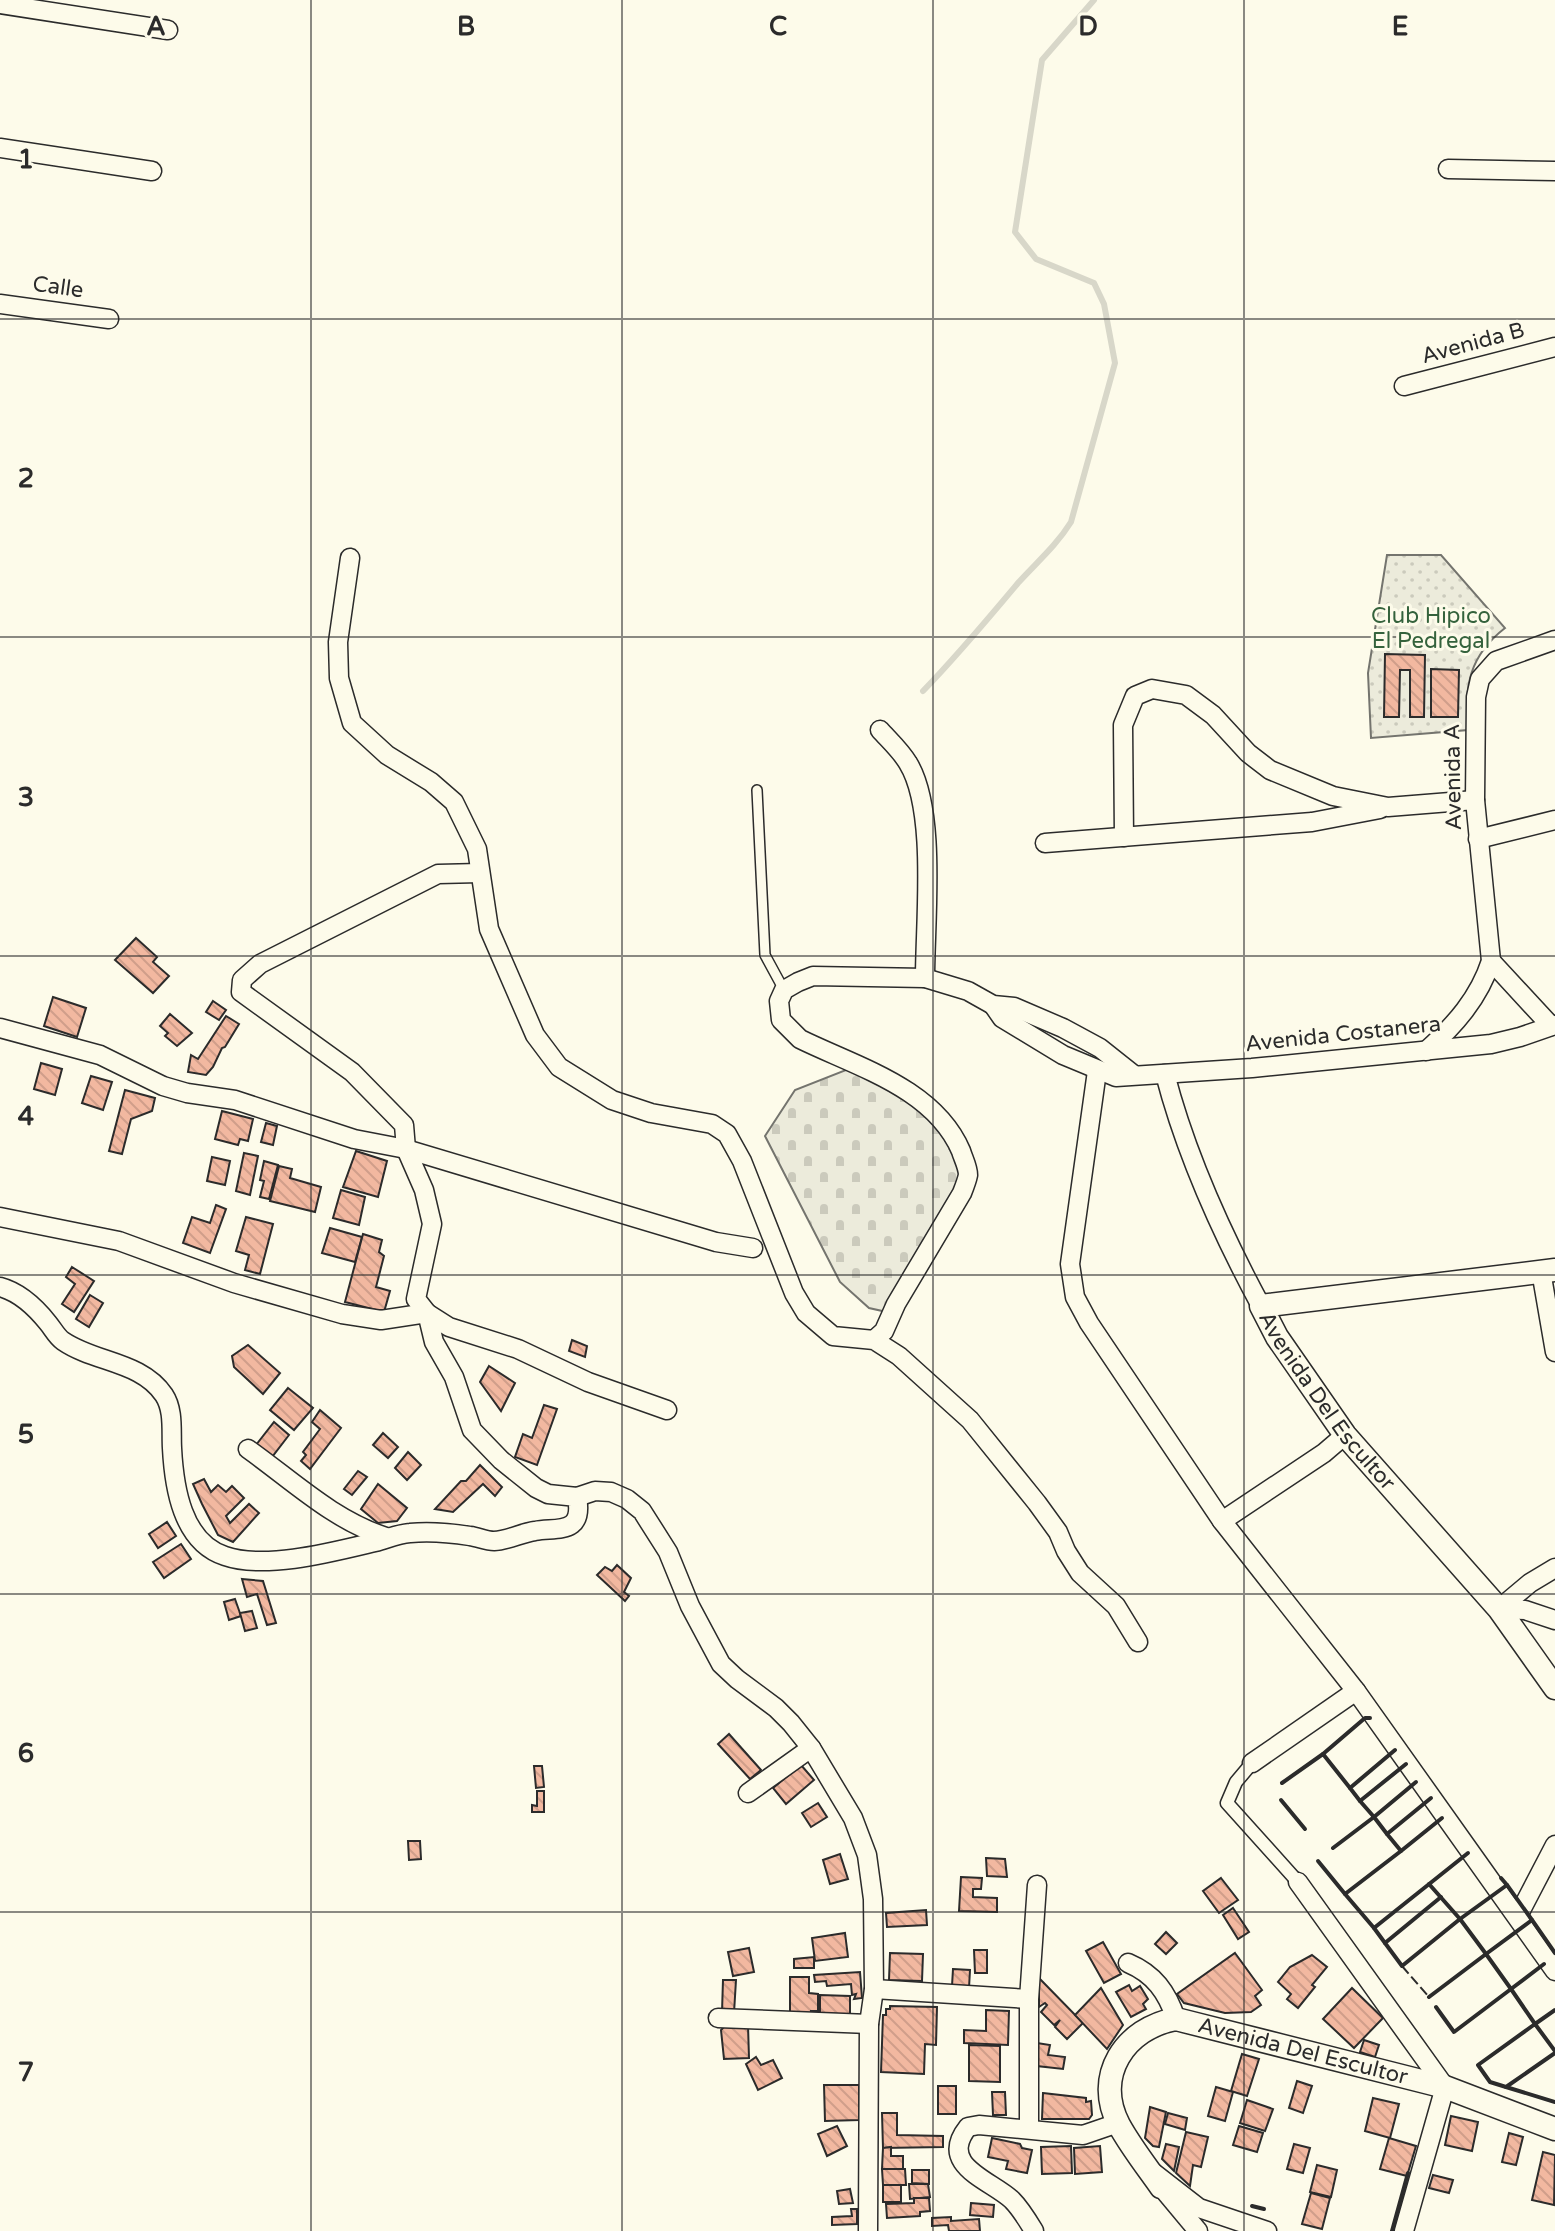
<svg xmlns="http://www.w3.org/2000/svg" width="1555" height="2231" font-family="'Varela Round',sans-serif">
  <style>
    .cemetery { fill: url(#cemetery-stones); stroke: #74746e; stroke-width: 2 }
    .park { fill: url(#park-dots); stroke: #74746e; stroke-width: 2 }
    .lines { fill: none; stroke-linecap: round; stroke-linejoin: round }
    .stream { stroke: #d8d7c9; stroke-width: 6 }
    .building { fill: url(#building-back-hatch); stroke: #2b2b2b; stroke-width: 2 }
    .service-casing { stroke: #2b2b2b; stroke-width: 12 }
    .pedestrian-casing { stroke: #2b2b2b; stroke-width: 15 }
    .minor-casing { stroke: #2b2b2b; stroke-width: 21 }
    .tertiary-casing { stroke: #2b2b2b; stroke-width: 25 }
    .service { stroke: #fdfbea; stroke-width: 9 }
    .pedestrian { stroke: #fdfbea; stroke-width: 12 }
    .minor { stroke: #fdfbea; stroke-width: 18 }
    .tertiary { stroke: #fdfbea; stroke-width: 22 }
    .fence { stroke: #2b2b2b; stroke-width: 2; stroke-dasharray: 10 4; stroke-linecap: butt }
    .wall { stroke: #2b2b2b; stroke-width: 4 }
    .grid { fill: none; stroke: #2b2b2b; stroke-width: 2; stroke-opacity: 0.55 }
    .labels { text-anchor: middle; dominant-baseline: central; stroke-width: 6; stroke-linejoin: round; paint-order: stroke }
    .street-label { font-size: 22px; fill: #2b2b2b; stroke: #fdfbea }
    .park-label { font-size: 22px; fill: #34623c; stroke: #fdfbea }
    .grid-label { font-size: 26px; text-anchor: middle; font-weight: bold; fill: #2b2b2b; stroke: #fdfbea; stroke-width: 6; stroke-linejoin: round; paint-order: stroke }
  </style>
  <defs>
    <pattern id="cemetery-stones" width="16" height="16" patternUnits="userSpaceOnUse" patternTransform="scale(2)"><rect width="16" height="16" fill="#ecebdb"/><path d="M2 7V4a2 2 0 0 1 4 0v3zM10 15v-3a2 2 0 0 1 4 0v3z" fill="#cbcabc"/></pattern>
    <pattern id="park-dots" width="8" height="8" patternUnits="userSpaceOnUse" patternTransform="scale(2)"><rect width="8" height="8" fill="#ecebdb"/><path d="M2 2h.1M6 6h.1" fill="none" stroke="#cbcabc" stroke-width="1.8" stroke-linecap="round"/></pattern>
    <pattern id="building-back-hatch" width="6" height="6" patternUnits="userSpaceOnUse" patternTransform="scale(2)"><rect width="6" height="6" fill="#f2b8a0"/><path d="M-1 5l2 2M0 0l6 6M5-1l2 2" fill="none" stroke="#d09e8a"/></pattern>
  </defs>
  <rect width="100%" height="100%" fill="#fdfbea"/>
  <polygon class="cemetery" points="856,1066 908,1090 974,1172 887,1312 869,1308 840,1282 765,1136 795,1090"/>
  <path class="park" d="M1387 555H1441L1505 628C1469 656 1464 686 1468 730L1371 738 1368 673Z"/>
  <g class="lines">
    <path class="stream" d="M923 691C957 656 987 620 1018 583 1037 562 1056 546 1071 522L1115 363 1104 304 1094 283 1036 259 1015 232 1042 60 1094 0"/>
  </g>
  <g class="building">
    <polygon points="1385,654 1425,655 1424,717 1410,717 1410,670 1400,670 1399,717 1384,717"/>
    <polygon points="1431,669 1459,670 1458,717 1431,717"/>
    <polygon points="136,938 157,957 153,962 169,976 153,993 115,960"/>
    <polygon points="53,997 86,1008 77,1037 44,1026"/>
    <polygon points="213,1001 226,1010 219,1020 206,1012"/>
    <polygon points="170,1014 192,1033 177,1046 165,1036 168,1033 160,1026"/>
    <polygon points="226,1016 239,1024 225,1047 222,1048 213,1067 206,1075 188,1072 191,1055 198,1059"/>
    <polygon points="41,1063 62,1069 55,1095 34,1089"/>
    <polygon points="91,1076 112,1082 103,1110 82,1103"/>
    <polygon points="125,1090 155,1098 152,1111 131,1119 122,1154 109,1151"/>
    <polygon points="222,1111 253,1119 248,1141 240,1139 238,1145 215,1139"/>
    <polygon points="266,1123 277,1126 273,1145 261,1142"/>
    <polygon points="356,1151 387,1161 378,1197 343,1187"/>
    <polygon points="244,1153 258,1156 250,1195 236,1191"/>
    <polygon points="212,1157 230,1161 225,1185 207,1181"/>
    <polygon points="264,1161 278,1165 269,1199 260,1197 264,1181 260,1180"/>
    <polygon points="279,1166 292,1169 290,1178 321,1187 315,1212 270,1201"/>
    <polygon points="341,1190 365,1197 359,1225 333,1218"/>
    <polygon points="216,1205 226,1209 210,1253 183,1243 192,1217 210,1223"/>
    <polygon points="246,1217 273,1224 260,1274 245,1270 249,1255 236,1251"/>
    <polygon points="330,1228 362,1237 355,1262 322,1253"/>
    <polygon points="363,1234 382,1240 379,1252 384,1256 376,1287 390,1291 384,1312 345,1302"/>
    <polygon points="72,1267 94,1281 74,1312 62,1304 75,1284 66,1277"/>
    <polygon points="90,1295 103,1303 89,1327 76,1319"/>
    <polygon points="572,1340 587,1346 585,1357 569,1351"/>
    <polygon points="248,1345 280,1373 263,1394 234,1367 232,1356"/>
    <polygon points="489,1366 515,1383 501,1411 480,1382"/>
    <polygon points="288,1388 313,1408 294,1430 270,1410"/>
    <polygon points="544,1405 557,1409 537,1465 515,1457 523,1434 532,1438"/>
    <polygon points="320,1410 341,1428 310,1469 301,1461 306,1455 303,1452 320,1429 312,1422"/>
    <polygon points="274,1422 289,1435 272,1457 256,1445"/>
    <polygon points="383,1433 398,1447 388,1458 373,1445"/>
    <polygon points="408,1452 421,1465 407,1480 395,1468"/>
    <polygon points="480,1465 502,1487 495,1496 483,1484 453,1512 435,1509 461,1481 466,1481"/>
    <polygon points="358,1471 367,1477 352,1495 344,1489"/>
    <polygon points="204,1479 211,1492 218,1485 226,1492 232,1486 244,1498 226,1516 230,1523 249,1504 259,1513 233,1542 218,1535 202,1504 193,1484"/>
    <polygon points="378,1484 407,1508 397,1521 378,1523 361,1509"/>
    <polygon points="167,1522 176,1536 158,1548 149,1534"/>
    <polygon points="181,1544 191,1559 164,1578 153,1562"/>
    <polygon points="617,1565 631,1578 624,1592 629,1596 625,1601 597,1575 605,1567 612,1571"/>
    <polygon points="242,1579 263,1581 276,1623 267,1625 257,1594 247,1597"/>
    <polygon points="235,1599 241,1616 229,1620 224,1602"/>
    <polygon points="252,1611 257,1628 245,1631 240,1613"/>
    <polygon points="729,1734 761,1770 750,1779 718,1744"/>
    <polygon points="801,1765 814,1780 786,1804 773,1788"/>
    <polygon points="534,1766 542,1766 544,1787 536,1788"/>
    <polygon points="537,1791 544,1791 544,1812 532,1812 532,1805 537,1806"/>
    <polygon points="818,1803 827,1817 811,1827 802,1813"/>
    <polygon points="408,1841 420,1841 421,1859 409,1860"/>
    <polygon points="840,1854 848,1879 830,1884 823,1860"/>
    <polygon points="986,1858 1005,1859 1007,1877 987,1876"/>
    <polygon points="961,1877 982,1878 981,1889 973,1889 973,1897 997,1898 997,1912 959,1911"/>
    <polygon points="1221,1878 1238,1900 1219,1913 1203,1891"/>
    <polygon points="1233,1908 1249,1932 1238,1939 1223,1915"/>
    <polygon points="926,1910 927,1925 887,1927 886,1913"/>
    <polygon points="1166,1932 1177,1943 1166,1954 1155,1944"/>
    <polygon points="845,1933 848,1957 815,1961 812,1938"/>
    <polygon points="1103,1942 1121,1974 1104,1983 1086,1951"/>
    <polygon points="749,1948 754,1972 733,1976 728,1952"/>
    <polygon points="974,1950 987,1950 987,1973 975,1973"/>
    <polygon points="890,1953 923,1954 922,1981 889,1980"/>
    <polygon points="1235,1953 1262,1990 1255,1996 1261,2005 1251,2012 1225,2013 1184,2003 1177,1994"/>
    <polygon points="1312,1955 1327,1967 1312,1985 1315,1987 1298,2008 1287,1999 1291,1994 1278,1982 1290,1967"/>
    <polygon points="814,1957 814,1968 794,1968 794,1959"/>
    <polygon points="953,1969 970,1970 969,1988 952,1986"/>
    <polygon points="860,1972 862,1998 854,1999 856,1994 852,1995 851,1984 827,1986 826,1981 815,1982 814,1975"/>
    <polygon points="790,1977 809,1977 809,1993 818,1994 818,2011 811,2011 811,2017 790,2017"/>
    <polygon points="1039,1978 1083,2023 1067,2039 1055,2027 1060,2020 1054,2025 1041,2012 1047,2005 1045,2003 1039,2007"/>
    <polygon points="723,1980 736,1980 734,2013 722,2012"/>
    <polygon points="1129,1985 1132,1991 1140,1986 1148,1999 1143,2004 1146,2009 1131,2017 1116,1992"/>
    <polygon points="1101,1988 1123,2025 1107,2049 1075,2015"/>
    <polygon points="1352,1988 1383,2018 1354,2048 1323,2019"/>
    <polygon points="820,1995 850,1996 850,2018 820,2017"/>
    <polygon points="890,2006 937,2007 936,2045 925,2044 924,2074 881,2072 883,2015 886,2015 886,2009 890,2009"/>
    <polygon points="986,2010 1009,2011 1008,2045 964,2043 964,2030 986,2031"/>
    <polygon points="726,2025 748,2025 749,2058 724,2059 721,2030"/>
    <polygon points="1364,2040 1379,2045 1375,2057 1360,2052"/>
    <polygon points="1037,2043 1050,2045 1048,2055 1065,2057 1063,2069 1037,2066"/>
    <polygon points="969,2045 1000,2046 1000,2082 969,2081"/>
    <polygon points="1242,2054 1259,2059 1247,2096 1231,2091"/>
    <polygon points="756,2057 761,2065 773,2060 782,2078 758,2090 746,2064"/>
    <polygon points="1297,2081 1312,2086 1303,2113 1289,2108"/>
    <polygon points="824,2085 859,2085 859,2120 825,2121"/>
    <rect x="938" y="2086" width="18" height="28"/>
    <polygon points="1216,2087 1233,2092 1225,2121 1208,2116"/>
    <polygon points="992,2092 1005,2092 1006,2115 993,2115"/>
    <polygon points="1043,2093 1086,2098 1086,2102 1091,2101 1092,2115 1089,2119 1042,2119"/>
    <polygon points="1373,2098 1399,2104 1390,2138 1365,2131"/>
    <polygon points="1247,2100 1273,2109 1265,2131 1240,2123"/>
    <polygon points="1150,2107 1166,2112 1159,2147 1153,2146 1145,2138"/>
    <polygon points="882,2113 897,2113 897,2135 943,2136 943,2147 883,2148"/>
    <polygon points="1168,2113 1187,2118 1185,2130 1165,2124"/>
    <polygon points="1451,2116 1478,2122 1472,2151 1445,2145"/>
    <polygon points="837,2126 847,2146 827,2156 818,2134"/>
    <polygon points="1239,2126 1263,2133 1257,2152 1233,2145"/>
    <polygon points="1186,2132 1208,2137 1201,2167 1193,2165 1190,2186 1176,2173"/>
    <polygon points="1509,2133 1523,2137 1516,2165 1502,2162"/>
    <polygon points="992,2138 1020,2144 1022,2148 1032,2150 1027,2173 1006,2169 1008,2161 988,2157"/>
    <polygon points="1389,2138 1416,2146 1407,2176 1380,2169"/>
    <polygon points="1166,2144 1179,2147 1174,2171 1162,2159"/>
    <polygon points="1294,2144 1310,2148 1303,2173 1287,2169"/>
    <polygon points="1071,2146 1072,2173 1042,2174 1041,2147"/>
    <polygon points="1100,2146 1102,2172 1075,2174 1074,2148"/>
    <polygon points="891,2147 891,2156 903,2156 903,2169 882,2169 883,2148"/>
    <polygon points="1543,2152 1555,2155 1554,2205 1532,2200"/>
    <polygon points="1317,2165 1337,2170 1331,2197 1310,2192"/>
    <polygon points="882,2169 905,2169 906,2185 883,2185"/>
    <polygon points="912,2170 929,2170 929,2184 912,2183"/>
    <polygon points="1433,2175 1453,2180 1449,2193 1429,2188"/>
    <polygon points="909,2184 928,2184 930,2197 910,2199"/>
    <rect x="883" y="2185" width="18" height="17"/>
    <polygon points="850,2189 853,2203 839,2204 837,2191"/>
    <polygon points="1311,2193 1330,2198 1322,2229 1302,2224"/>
    <polygon points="914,2198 929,2198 930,2211 920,2212 920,2216 887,2218 886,2204 914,2203"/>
    <polygon points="971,2203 994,2205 993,2217 970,2215"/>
    <polygon points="851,2209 857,2209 857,2224 832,2225 832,2217 852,2216"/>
    <polygon points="951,2217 951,2221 979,2219 980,2231 949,2231 948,2225 932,2226 932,2218"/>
  </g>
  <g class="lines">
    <defs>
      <polyline id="service" points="757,790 765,955 784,990"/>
      <polyline id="pedestrian" points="1252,1763 1236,1782 1227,1803 1298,1882"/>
      <g id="minor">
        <polyline points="0,4 168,30"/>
        <polyline points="0,148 152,171"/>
        <polyline points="1448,169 1555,171"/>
        <polyline points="0,304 109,319"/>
        <polyline points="1404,386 1555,347"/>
        <polyline points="350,558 338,642 339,678 352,723 387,755 431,782 454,802 477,849 489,929 535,1035 559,1067 612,1100 651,1113 712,1124 727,1134 742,1161 794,1293 806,1313 833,1336 874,1340 899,1356 970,1420 1037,1503 1058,1532 1066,1551 1080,1573 1116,1606 1138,1642"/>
        <path d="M880 730C889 740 901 751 908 763 937 810 925 920 925 978"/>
        <polyline points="1124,837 1123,725 1135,696 1152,689 1186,695 1213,715 1248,753 1270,770 1333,796 1388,807 1475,800"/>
        <polyline points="1478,839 1555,820"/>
        <polyline points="1045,843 1312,822 1380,809"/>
        <polyline points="1491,961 1551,1026"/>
        <polyline points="993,1005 1002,1018 1063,1055 1116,1077 1252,1068 1491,1044 1520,1037 1555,1025"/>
        <polyline points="0,1028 100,1055 163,1086 187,1093 235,1100 354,1139 406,1149 716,1242 753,1248"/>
        <path d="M1426 1051C1455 1025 1479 998 1491 961L1475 800 1476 697 1480 679 1496 661 1555 640"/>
        <polyline points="1097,1071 1070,1264 1075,1297 1089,1323 1222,1521 1356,1691 1555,1971"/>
        <path d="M1165 1074C1186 1155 1221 1232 1261 1306"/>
        <polyline points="0,1217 119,1241 234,1283 342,1314 381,1320 427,1313 449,1327 518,1349 588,1382 667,1410"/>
        <polyline points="1541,1271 1555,1352"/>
        <path d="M0 1287C19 1292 36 1308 48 1323 53 1329 57 1337 63 1341 95 1363 141 1361 164 1395 174 1410 171 1431 172 1448 174 1487 182 1542 225 1556 265 1570 333 1552 375 1542 387 1539 397 1534 410 1533 429 1531 451 1533 470 1536 478 1537 486 1541 494 1541 509 1540 521 1533 535 1531 558 1527 584 1535 577 1497L548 1494 536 1488 501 1460 472 1430 454 1377 434 1342 427 1313 416 1299 432 1224 424 1190 406 1149 404 1125 352 1072 241 992 242 980 260 964 438 874 480 873"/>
        <path d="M874 1340 884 1331 896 1304 962 1193C964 1188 967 1180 968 1175 968 1167 963 1158 961 1151 934 1088 857 1067 800 1039L781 1020 779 1001 784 990 798 982 813 976 925 978 968 991 993 1005 1014 1007 1063 1028 1100 1048 1134 1075"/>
        <path d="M248 1449C293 1481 333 1520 386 1537"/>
        <polyline points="577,1497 595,1491 611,1492 627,1499 642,1511 668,1552 690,1606 721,1664 737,1679 776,1708 791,1723 811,1748 853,1818 867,1855 873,1899 874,1989 869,2024 868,2231"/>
        <polyline points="1222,1521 1324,1453 1345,1435"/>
        <polyline points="1499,1609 1530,1583 1555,1568"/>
        <polyline points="1499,1609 1525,1610 1555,1620"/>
        <polyline points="1252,1763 1356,1691"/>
        <polyline points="748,1793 811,1748"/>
        <polyline points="1298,1882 1445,2087 1404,2231"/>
        <polyline points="1518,1916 1555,1845"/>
        <path d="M1128 1963C1154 1974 1167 1992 1176 2019"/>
        <polyline points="874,1989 1029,1999"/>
        <polyline points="718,2018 869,2024"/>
        <polyline points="1029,2128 1029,1999 1037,1885"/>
        <polyline points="1154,2173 1199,2208 1267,2231"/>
        <polyline points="1163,2189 1198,2231"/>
        <path d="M1034 2231C1028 2221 1021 2209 1012 2200 991 2180 937 2166 968 2127L979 2125 1083 2135 1118 2123"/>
      </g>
      <g id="tertiary">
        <path id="s1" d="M1555 1270 1261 1306 1277 1337 1345 1435 1499 1609 1555 1688"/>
        <path id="s2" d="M1161 2187C1147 2167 1131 2147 1119 2125 1093 2076 1125 2028 1176 2019L1445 2087 1555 2129"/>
      </g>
    </defs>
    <use href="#service" class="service-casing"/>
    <use href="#pedestrian" class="pedestrian-casing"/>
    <use href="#minor" class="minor-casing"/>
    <use href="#tertiary" class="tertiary-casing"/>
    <use href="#service" class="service"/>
    <use href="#pedestrian" class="pedestrian"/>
    <use href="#minor" class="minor"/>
    <use href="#tertiary" class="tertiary"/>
    <polyline class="fence" points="1402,1966 1429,1997"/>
    <g class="wall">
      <polyline points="1323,1754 1365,1718 1370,1718"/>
      <polyline points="1282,1783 1323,1754 1350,1788"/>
      <polyline points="1431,1798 1387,1834 1401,1851 1442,1818"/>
      <polyline points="1281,1800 1305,1829"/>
      <polyline points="1360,1801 1350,1788 1395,1750"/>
      <polyline points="1387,1834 1374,1817 1416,1782"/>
      <polyline points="1333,1848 1374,1817 1360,1801 1406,1764"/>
      <polyline points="1318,1861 1345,1894 1401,1851"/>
      <polyline points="1429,1884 1460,1919 1507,1885 1501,1878"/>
      <polyline points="1345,1894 1374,1928 1468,1853"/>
      <polyline points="1441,1897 1385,1943 1402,1966 1460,1919 1486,1954 1532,1920 1507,1885"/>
      <polyline points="1532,1920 1555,1953"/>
      <polyline points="1374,1928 1385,1943"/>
      <polyline points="1429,1997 1486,1954 1511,1989 1544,1964"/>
      <polyline points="1436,2007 1454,2032 1511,1989 1535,2024 1555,2010"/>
      <polyline points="1555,2051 1535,2024 1478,2065 1490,2082 1506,2087 1555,2053"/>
      <polyline points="1506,2087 1555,2102"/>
      <polyline points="1252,2206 1264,2209"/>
      <polyline points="1392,2231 1408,2173"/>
    </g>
  </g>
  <path class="grid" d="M311 0V2231M622 0V2231M933 0V2231M1244 0V2231M0 319H1555M0 637H1555M0 956H1555M0 1275H1555M0 1594H1555M0 1912H1555"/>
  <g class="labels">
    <g class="street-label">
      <text transform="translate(58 287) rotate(8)">Calle</text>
      <text transform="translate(1473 343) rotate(-15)">Avenida B</text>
      <text transform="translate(1453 777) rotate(-91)">Avenida A</text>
      <text transform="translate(1343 1034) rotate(-6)">Avenida Costanera</text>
      <text stroke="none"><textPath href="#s1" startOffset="412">Avenida Del Escultor</textPath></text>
      <text stroke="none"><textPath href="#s2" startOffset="348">Avenida Del Escultor</textPath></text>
    </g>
    <g class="park-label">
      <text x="1431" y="616">Club Hipico<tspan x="1431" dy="25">El Pedregal</tspan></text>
    </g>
  </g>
  <g class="grid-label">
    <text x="156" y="35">A</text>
    <text x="466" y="35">B</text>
    <text x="778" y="35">C</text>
    <text x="1088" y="35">D</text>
    <text x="1400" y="35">E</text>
    <text x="26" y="168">1</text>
    <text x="26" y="487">2</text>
    <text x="26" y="806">3</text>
    <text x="26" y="1125">4</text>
    <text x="26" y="1443">5</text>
    <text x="26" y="1762">6</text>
    <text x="26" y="2081">7</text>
  </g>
</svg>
